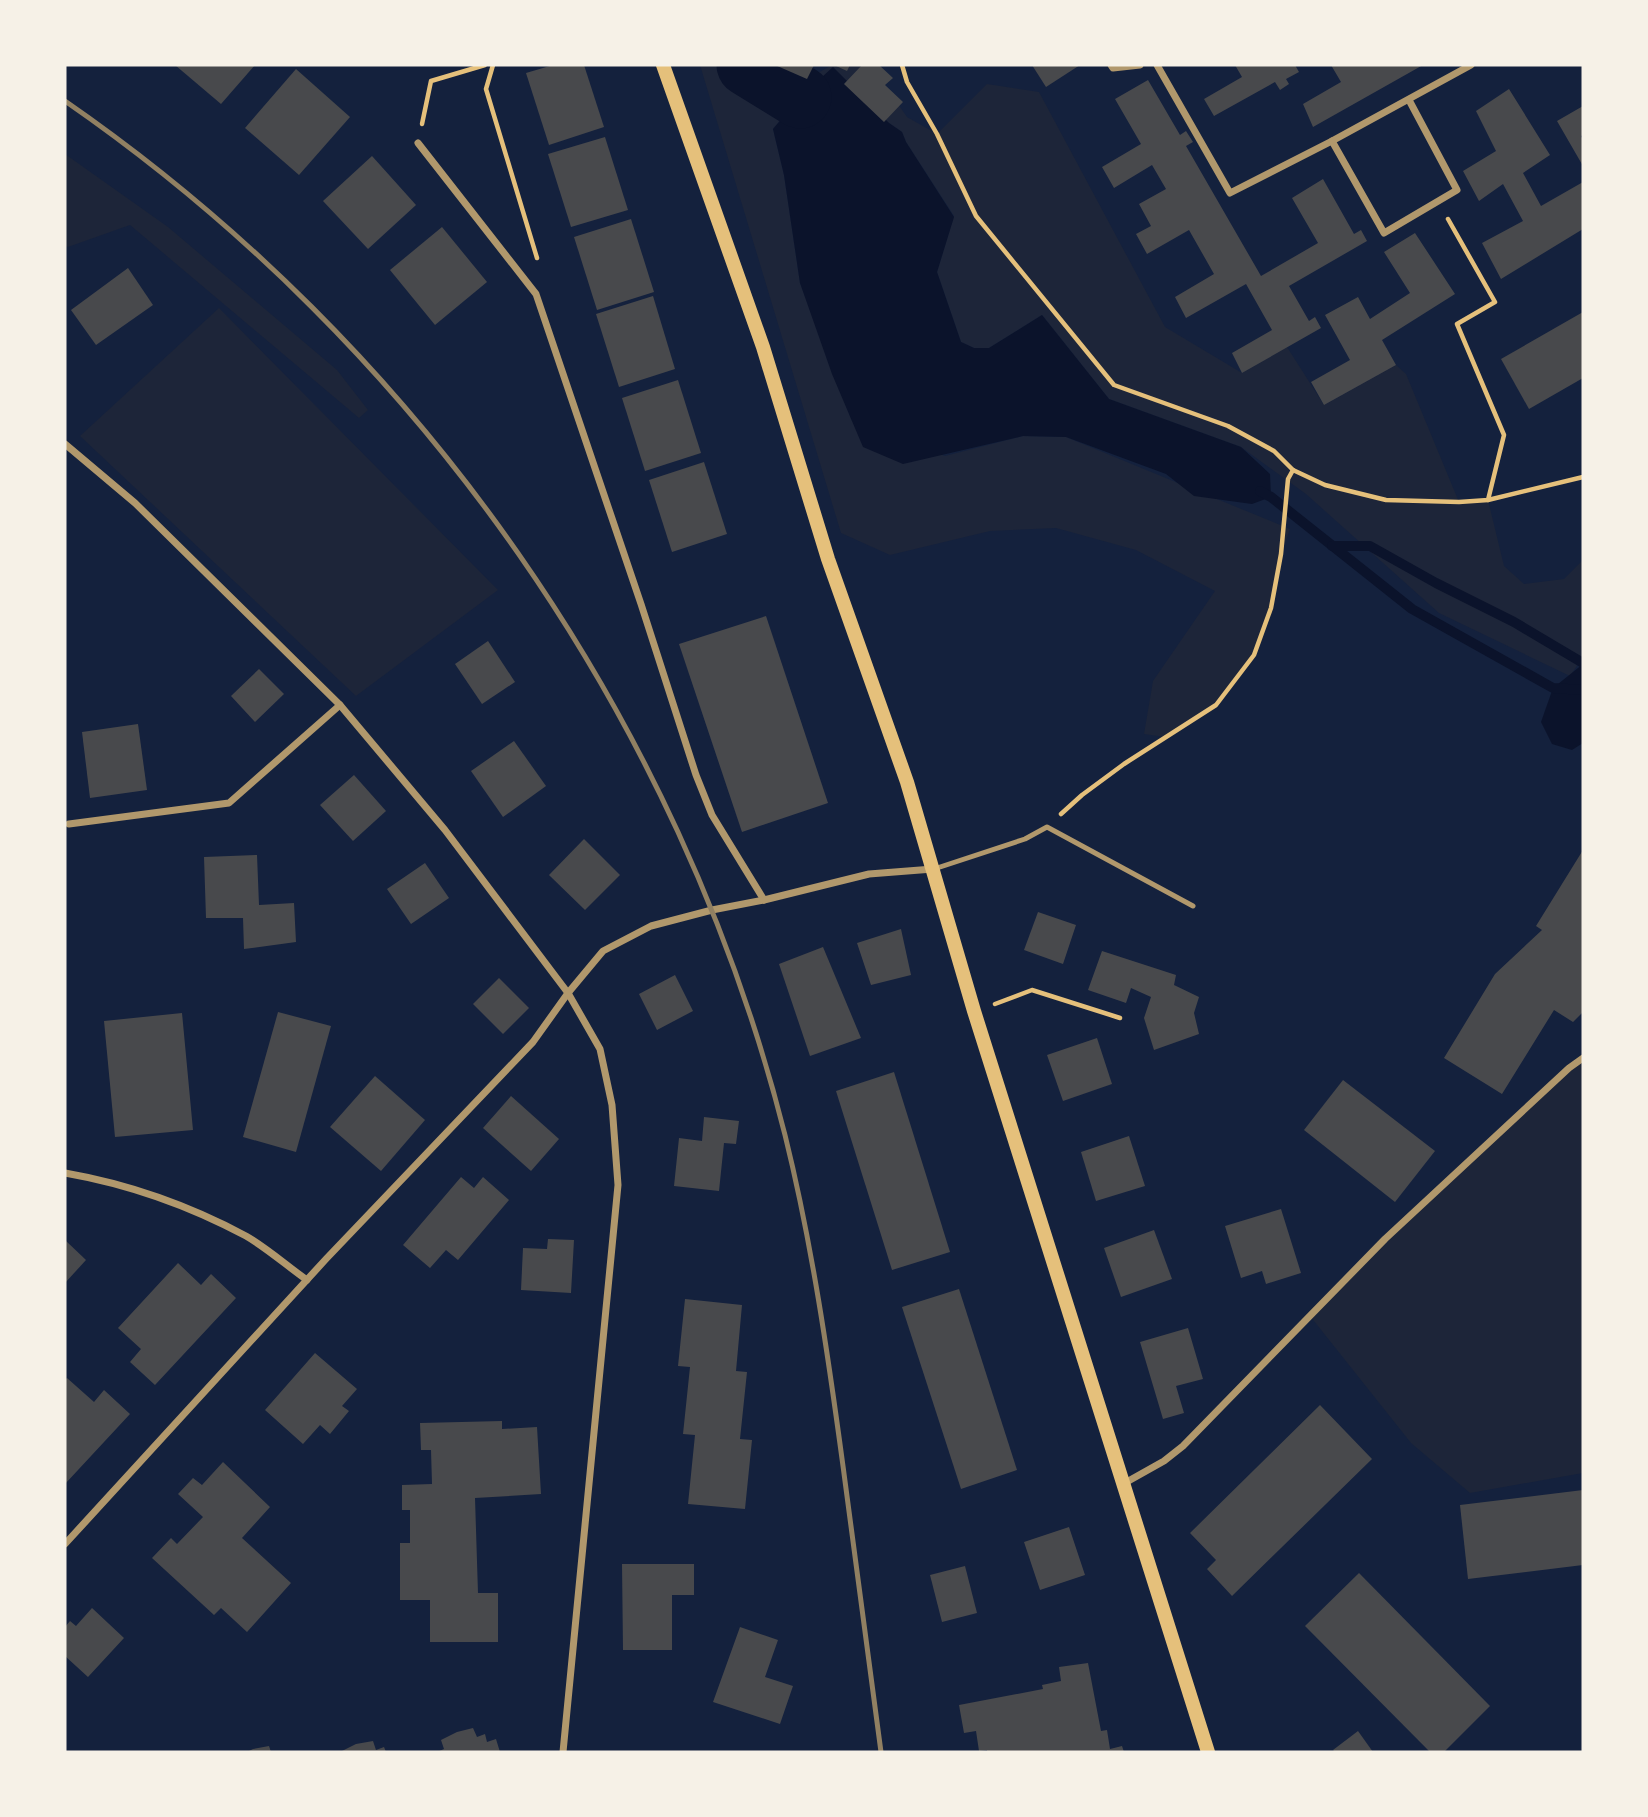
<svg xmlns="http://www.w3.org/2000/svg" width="1648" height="1817" font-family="'Varela Round',sans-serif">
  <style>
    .green { fill: #1d2539 }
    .water { fill: #0b132b }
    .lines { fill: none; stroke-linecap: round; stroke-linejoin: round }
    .stream { stroke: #0b132b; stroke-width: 10 }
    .river { stroke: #0b132b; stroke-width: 63 }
    .building { fill: #48494c }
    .path { stroke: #e5c07b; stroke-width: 4.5 }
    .service { stroke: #b1986c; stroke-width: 5 }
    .minor { stroke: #b1986c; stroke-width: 7 }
    .secondary { stroke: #e5c07b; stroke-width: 14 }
    .rail { stroke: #918062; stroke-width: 5 }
  </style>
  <rect width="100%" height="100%" fill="#14213d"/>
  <g class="green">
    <polygon points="700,65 775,65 807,79 832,65 871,65 907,117 937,134 987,84 1039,92 1165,327 1242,373 1287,347 1324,405 1396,365 1406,374 1459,502 1488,500 1504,566 1524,584 1564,579 1583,560 1583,657 1570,676 1439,613 1306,494 1241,447 1109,399 1042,315 989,348 974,348 961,342 937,272 954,216 906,142 902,132 889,123 800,97 773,129 784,175 800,283 852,421 945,456 1023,436 1066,437 1290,529 1281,554 1271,608 1254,655 1216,705 1165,737 1144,734 1153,681 1215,591 1136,550 1056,528 990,531 890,555 841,533"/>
    <polygon points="65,154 168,227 337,370 368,410 359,418 130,225 68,247 65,246"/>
    <polygon points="219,308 498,590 356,696 80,436"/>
    <polygon points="1583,1058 1583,1473 1470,1493 1411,1443 1310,1316 1385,1239"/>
  </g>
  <g class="water">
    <polygon points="833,67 889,123 902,132 906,142 954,217 937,272 961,342 974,348 989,348 1042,315 1109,399 1241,447 1270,474 1271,497 1252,504 1194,496 1166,474 1066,437 1023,436 903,464 863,447 832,374 800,283 784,175 773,129 800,97"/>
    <polygon points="1583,664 1583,743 1572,750 1552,744 1541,722 1553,688"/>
  </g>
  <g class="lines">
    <g class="stream">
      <polyline points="1260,491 1271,497 1412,609 1553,688 1583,690"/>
      <polyline points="1332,546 1370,546 1436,583 1514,622 1583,663"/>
    </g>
    <polyline class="river" points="748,65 800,97"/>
  </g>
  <g class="building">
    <polygon points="175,65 255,65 221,104"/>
    <polygon points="553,65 584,65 604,127 549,145 526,73"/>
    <polygon points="775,65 814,65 807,79"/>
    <polygon points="834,65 850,65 847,71"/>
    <polygon points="862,65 879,65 893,78 885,85 903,102 884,122 844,84"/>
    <polygon points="1032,65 1080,65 1046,87"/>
    <polygon points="1235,65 1295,65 1299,72 1286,79 1289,84 1280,90 1275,82 1214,116 1204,99 1242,77"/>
    <polygon points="1331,65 1423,65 1313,127 1303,104 1341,82"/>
    <polygon points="296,69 350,117 299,175 245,128"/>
    <polygon points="1148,80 1180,135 1186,131 1193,142 1186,146 1261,276 1318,243 1292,198 1323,179 1354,234 1361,230 1367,241 1289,286 1309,321 1315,317 1321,328 1242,373 1232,353 1272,330 1246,284 1186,318 1175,297 1214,274 1189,230 1147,254 1136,234 1151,226 1139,204 1166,189 1152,165 1114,188 1102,167 1141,144 1115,99"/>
    <polygon points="1509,89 1550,155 1523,173 1541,206 1583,182 1583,229 1501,279 1482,243 1523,221 1503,184 1479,201 1463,171 1496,151 1476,111"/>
    <polygon points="1583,106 1583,135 1581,136 1583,140 1583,166 1557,121"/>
    <polygon points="605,137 628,210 571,227 548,154"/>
    <polygon points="372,156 416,205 368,249 323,201"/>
    <polygon points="631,219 654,292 597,310 574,237"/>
    <polygon points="442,227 487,282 435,325 390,270"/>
    <polygon points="1415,233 1455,294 1382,340 1396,365 1324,405 1311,382 1350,360 1325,315 1358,297 1370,319 1410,293 1384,252"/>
    <polygon points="128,268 153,305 96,345 71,310"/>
    <polygon points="653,296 675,369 619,387 596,314"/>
    <polygon points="1583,312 1583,378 1529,409 1501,359"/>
    <polygon points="678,380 701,453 645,471 622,398"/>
    <polygon points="704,462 727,534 672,552 649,480"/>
    <polygon points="766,616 828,803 742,832 679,644"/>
    <polygon points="488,641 515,682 482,704 455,664"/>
    <polygon points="259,669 284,694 255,722 231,696"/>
    <polygon points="138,724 147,790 90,798 82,732"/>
    <polygon points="514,741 546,786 503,817 471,771"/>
    <polygon points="354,775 386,811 353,841 320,805"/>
    <polygon points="584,839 620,875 585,910 549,875"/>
    <polygon points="1583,850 1583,1012 1573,1022 1554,1010 1502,1094 1444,1058 1495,974 1542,930 1536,926"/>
    <polygon points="257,855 259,905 294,903 296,942 244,949 243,918 206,918 204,857"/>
    <polygon points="425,863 449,898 411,924 387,889"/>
    <polygon points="1038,912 1076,925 1063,964 1024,950"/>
    <polygon points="901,929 911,975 871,985 857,943"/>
    <polygon points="823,947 861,1038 810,1056 779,964"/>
    <polygon points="1102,951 1176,975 1174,985 1199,997 1194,1013 1199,1034 1154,1050 1144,1018 1151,997 1131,988 1126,1003 1088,990"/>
    <polygon points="675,975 693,1011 657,1030 639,994"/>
    <polygon points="499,978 529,1008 503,1034 473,1004"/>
    <polygon points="278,1012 331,1026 296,1152 243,1137"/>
    <polygon points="182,1013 193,1130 115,1137 104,1021"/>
    <polygon points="1097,1038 1112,1084 1063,1101 1047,1055"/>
    <polygon points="894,1072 950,1252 892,1270 836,1091"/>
    <polygon points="375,1076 425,1120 381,1171 330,1127"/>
    <polygon points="1343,1080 1435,1151 1395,1202 1304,1130"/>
    <polygon points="511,1096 559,1139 531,1171 483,1128"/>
    <polygon points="704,1117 739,1121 736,1144 724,1143 719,1191 674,1186 679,1138 702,1141"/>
    <polygon points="1129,1136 1145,1186 1096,1201 1081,1152"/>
    <polygon points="461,1177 474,1188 483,1177 509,1200 458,1260 446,1250 430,1268 403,1245"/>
    <polygon points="1281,1209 1301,1273 1266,1284 1262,1271 1241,1278 1225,1226"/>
    <polygon points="1154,1230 1172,1279 1121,1297 1104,1248"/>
    <polygon points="548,1239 574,1240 571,1293 521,1290 523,1248 547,1249"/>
    <polygon points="65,1240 86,1260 65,1283"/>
    <polygon points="178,1263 201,1285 211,1274 236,1298 155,1385 130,1362 141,1349 118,1328"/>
    <polygon points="959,1289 1017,1470 961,1489 902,1307"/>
    <polygon points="685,1299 742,1305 736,1371 747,1372 740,1439 752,1440 745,1509 688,1504 695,1435 683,1434 690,1367 678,1366"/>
    <polygon points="1188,1328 1203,1379 1176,1386 1184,1413 1163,1419 1140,1342"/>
    <polygon points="315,1353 357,1389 342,1406 349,1411 330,1434 320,1425 303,1444 265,1410"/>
    <polygon points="67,1378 94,1402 104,1390 130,1414 65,1484 65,1380"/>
    <polygon points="1320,1405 1372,1459 1232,1596 1207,1569 1216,1560 1190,1533"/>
    <polygon points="502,1421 502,1429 537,1427 541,1494 475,1498 478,1593 498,1593 498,1642 430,1642 430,1600 400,1600 400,1543 410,1543 410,1510 402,1510 402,1485 432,1484 431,1450 421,1450 420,1423"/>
    <polygon points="223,1462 270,1507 242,1538 291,1583 247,1632 221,1608 214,1615 152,1558 171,1538 177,1544 203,1517 178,1494 193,1478 202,1485"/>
    <polygon points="1583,1490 1583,1565 1468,1579 1460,1505"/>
    <polygon points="1069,1527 1085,1575 1040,1590 1024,1542"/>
    <polygon points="622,1564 694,1564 694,1595 672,1595 672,1650 623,1650"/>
    <polygon points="965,1566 977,1613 942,1622 930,1575"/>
    <polygon points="1359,1573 1490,1706 1444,1752 1430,1752 1305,1626"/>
    <polygon points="92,1608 124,1638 88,1677 65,1656 65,1627 70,1621 76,1626"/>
    <polygon points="740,1627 778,1640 765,1677 793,1686 780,1724 713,1702"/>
    <polygon points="1088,1663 1101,1731 1107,1730 1110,1749 1122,1746 1124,1752 987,1752 987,1750 979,1751 976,1731 964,1733 959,1705 1043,1689 1042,1685 1061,1681 1059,1667"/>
    <polygon points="473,1728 477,1737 485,1734 487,1742 496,1739 500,1752 437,1752 444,1749 441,1740 457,1732"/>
    <polygon points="1358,1731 1373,1752 1335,1752 1333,1750"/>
    <polygon points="373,1741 376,1750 384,1747 386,1752 340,1752 356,1744"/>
    <polygon points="269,1746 271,1752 247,1752 253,1749"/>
  </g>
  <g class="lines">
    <g class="path">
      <polyline points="493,65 486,89 537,258"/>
      <polyline points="902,65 907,82 937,134 976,216 1114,385 1228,426 1274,451 1293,470 1325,485 1386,500 1459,502 1488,500 1583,477"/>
      <polyline points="422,124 431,81 485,65"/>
      <polyline points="1448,219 1495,302 1457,324 1504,435 1488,500"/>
      <polyline points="1061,814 1082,795 1124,764 1216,705 1254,655 1271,608 1281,554 1288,479 1293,470"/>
      <polyline points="995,1004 1032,990 1120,1018"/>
    </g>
    <polyline class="service" points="934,869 1025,839 1047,827 1193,906"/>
    <g class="minor">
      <polyline points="1111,65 1113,68 1140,65"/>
      <polyline points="1157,65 1230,193 1332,141 1471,65"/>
      <polyline points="1332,141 1384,233 1457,190 1409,100"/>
      <polyline points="418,143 536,294 641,604 696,775 712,815 764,900"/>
      <polyline points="65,444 135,503 340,705 445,830 568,993 600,1049 612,1105 618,1185 563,1752"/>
      <polyline points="69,824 229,803 340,705"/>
      <path d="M65 1173C128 1184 190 1206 246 1236 267 1248 287 1266 307 1280"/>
      <polyline points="1123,1484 1164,1461 1183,1446 1385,1239 1569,1068 1583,1058"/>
      <polyline points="65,1544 326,1259 533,1042 568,993 603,951 651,926 712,910 764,900 869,874 933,869"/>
    </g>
    <polyline class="secondary" points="663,65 763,347 828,559 907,782 974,1011 1208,1752"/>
    <path class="rail" d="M65 101C418 345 680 718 785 1135 812 1244 828 1355 843 1466 856 1562 869 1657 881 1752"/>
  </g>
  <rect width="1648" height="1817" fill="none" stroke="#f6f1e7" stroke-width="133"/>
</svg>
